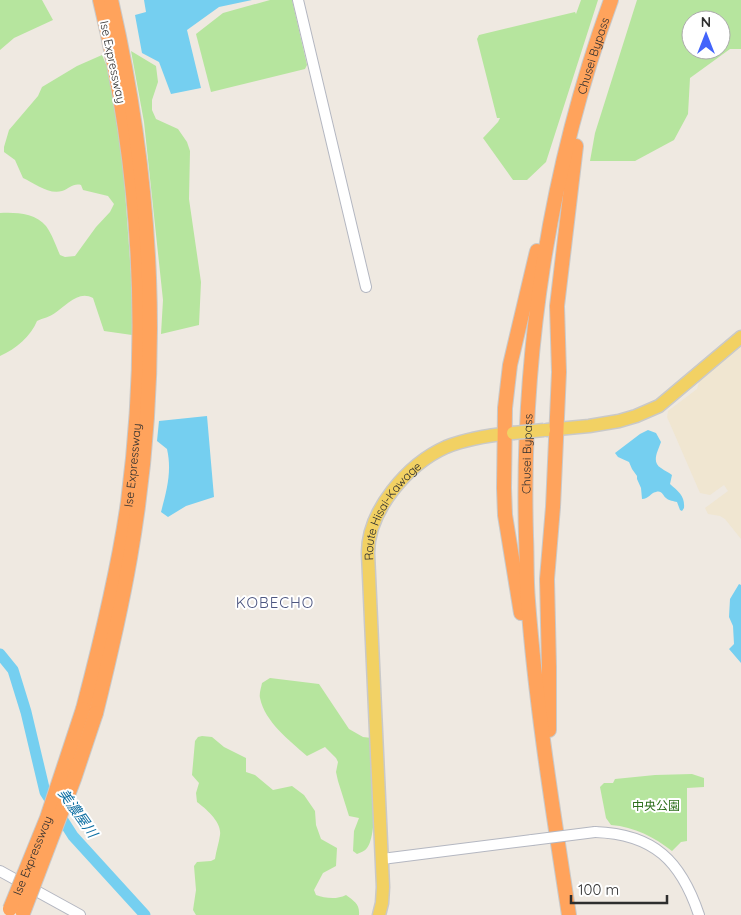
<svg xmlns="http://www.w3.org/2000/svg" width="741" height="915" font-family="Quicksand,'Noto Sans JP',sans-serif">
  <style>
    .education { fill: #f0e6d1 }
    .green { fill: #b6e59e; fill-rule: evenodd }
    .water { fill: #75cff0 }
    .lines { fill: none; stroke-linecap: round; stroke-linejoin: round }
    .river { stroke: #75cff0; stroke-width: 11 }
    .minor-casing { stroke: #b4b7c1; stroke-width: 12 }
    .major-casing { stroke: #c9c9c9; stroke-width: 15 }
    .highway-casing { stroke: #c9c9c9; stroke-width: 16 }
    .minor { stroke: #fff; stroke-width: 10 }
    .major { stroke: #f2d163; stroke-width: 12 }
    .highway { stroke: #ffa35c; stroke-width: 14 }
    .minor-bridge-casing { stroke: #b4b7c1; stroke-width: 12; stroke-linecap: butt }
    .major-bridge-casing { stroke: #c9c9c9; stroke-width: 15; stroke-linecap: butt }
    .highway-bridge-casing { stroke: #c9c9c9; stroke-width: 16; stroke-linecap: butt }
    .minor-bridge { stroke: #fff; stroke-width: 10 }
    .major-bridge { stroke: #f2d163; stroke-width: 12 }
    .highway-bridge { stroke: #ffa35c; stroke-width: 14 }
    .labels { text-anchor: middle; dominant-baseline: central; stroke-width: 4; stroke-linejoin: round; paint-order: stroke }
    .street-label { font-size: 12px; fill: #2e2e2e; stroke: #fff }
    .park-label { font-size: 12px; fill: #2c6e1b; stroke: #fff }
    .water-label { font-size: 14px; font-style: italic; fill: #0d6fa3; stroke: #fff }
    .quarter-label { font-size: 15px; letter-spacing: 1px; fill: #4d5680; stroke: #fff }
  </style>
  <rect width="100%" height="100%" fill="#efe9e1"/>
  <polygon class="education" points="741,346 741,539 725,519 720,516 708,514 705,508 728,491 724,485 710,495 700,493 667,417 668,411 697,389 699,382"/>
  <g class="green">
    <polygon points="0,0 42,0 53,20 14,38 0,50"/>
    <polygon points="270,0 292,0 307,65 305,69 211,92 196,34 223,13"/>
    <polygon points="581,0 598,0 546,162 527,180 513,180 483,138 498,122 500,118 497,118 477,39 479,35 575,12 576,14"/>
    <path d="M637 0H741V49H730L690 78 688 114 674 140 635 161H590L595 133ZM691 20H721V50H691Z"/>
    <polygon points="131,51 156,66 158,82 152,100 152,110 156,119 178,129 187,142 190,151 189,199 201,282 199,325 161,334 163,300 144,122"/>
    <path d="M102 55 108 69 123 163 132 288V335L104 331 93 298C78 290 66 306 55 313 50 317 43 318 37 321 31 336 16 349 0 356V213C14 212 36 213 46 226 52 234 56 246 60 255L65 257 75 256 96 227 110 212 114 204 108 196 83 190 81 185C73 183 69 189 62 191 49 195 34 183 23 178L15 160 4 152V147L9 130 38 96 42 87 77 66Z"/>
    <path d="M270 678 319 684 349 729 363 737 372 738C373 760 379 833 367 848 365 851 361 852 357 854L353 851 354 831 359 818 349 816 338 781 336 772 338 762 336 758 325 747 307 756C289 740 265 722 260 698 259 694 261 688 262 683Z"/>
    <path d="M202 736 212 737 224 747 246 758V772L255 775 273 790 292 786 304 795 315 811 316 825 321 839 337 848 336 866 323 873 314 890 316 895C325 898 336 900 346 895 354 901 360 904 359 915H196L193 910 196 890 194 866 197 862 211 861 215 859C216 851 219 843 220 835 222 822 206 809 197 802L196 793 199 783 192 775 195 741 198 737Z"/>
    <path d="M692 774 704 778V787L687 788V841L681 842 672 851C654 837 635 827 611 825L606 818 600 787 604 783H613L615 779 655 775Z"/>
  </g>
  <g class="water">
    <polygon points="144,0 252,0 219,7 187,30 201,88 171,94 159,62 142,53 135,15 146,12"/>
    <path d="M207 416 214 497 186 506 168 517 161 512C167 490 172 471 167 449L157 441 159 421Z"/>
    <path d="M648 430 656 433 661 442C658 451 651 462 661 468 665 471 668 472 672 475L670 484C679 492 685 496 684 508L682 511 680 510 677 502C674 501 669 501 666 498 663 496 662 490 656 492 650 493 649 499 642 499L641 488 637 479V476L632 469 629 462 618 457 615 453 640 434Z"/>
    <polygon points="739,584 741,585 741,663 729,649 734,644 733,626 729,617 730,599"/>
  </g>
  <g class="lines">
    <polyline class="river" points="0,654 13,670 26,712 45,792 73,836 145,915"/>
    <defs>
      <g id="minor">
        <polyline points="298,0 366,287"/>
        <path d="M595 832C654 834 681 861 699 915"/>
        <polyline points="382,859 532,840"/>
        <polyline points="0,871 80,915"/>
      </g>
      <g id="major">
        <polyline points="547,430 589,426 619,421 636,416 659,406 741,337"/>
        <path id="s1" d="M379 915 382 903 383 887 368 553C368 510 408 464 446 447 466 439 491 435 513 433"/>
      </g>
      <g id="highway">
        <polyline points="521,613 505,515 504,488 505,408 510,365 537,251"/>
        <path id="s2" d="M83 709C101 641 118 572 128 502 150 334 140 165 100 0"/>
        <path d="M96 713C109 661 121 610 130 558 163 369 154 186 111 0"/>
        <polyline points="549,730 549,667 547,579 553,507 559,372 557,306 576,146"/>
        <path id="s3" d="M569 915C553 811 536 706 528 601 526 579 527 557 526 536 521 354 549 171 611 0"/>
      </g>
    </defs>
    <use href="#minor" class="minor-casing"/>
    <use href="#major" class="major-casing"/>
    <use href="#highway" class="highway-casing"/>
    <use href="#minor" class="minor"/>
    <use href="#major" class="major"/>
    <use href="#highway" class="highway"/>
    <defs>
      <polyline id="minor-bridge" points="532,840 595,832"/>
      <polyline id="major-bridge" points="513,433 544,430"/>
      <g id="highway-bridge">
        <path id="s4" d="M10 909 47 818 83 709"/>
        <polyline points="23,913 74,779 96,713"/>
      </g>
    </defs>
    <use href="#minor-bridge" class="minor-bridge-casing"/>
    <use href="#major-bridge" class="major-bridge-casing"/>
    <use href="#highway-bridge" class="highway-bridge-casing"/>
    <use href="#minor-bridge" class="minor-bridge"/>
    <use href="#major-bridge" class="major-bridge"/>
    <use href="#highway-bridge" class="highway-bridge"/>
  </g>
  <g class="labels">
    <g class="street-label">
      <text stroke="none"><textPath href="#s3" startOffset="869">Chusei Bypass</textPath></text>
      <text transform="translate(113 62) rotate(78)">Ise Expressway</text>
      <text stroke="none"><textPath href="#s3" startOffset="464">Chusei Bypass</textPath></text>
      <text stroke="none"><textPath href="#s2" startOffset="249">Ise Expressway</textPath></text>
      <text stroke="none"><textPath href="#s1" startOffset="412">Route Hisai-Kawage</textPath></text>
      <text stroke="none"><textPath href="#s4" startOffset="58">Ise Expressway</textPath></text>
    </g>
    <g class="park-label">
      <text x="656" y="805">中央公園</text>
    </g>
    <g class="water-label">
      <text transform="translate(78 813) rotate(55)">美濃屋川</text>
    </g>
    <g class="quarter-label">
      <text x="275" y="602">KOBECHO</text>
    </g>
  </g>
  <g transform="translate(706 35)"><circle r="24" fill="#ffffff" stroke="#ababab"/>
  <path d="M0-4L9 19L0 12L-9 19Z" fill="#4264fb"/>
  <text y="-8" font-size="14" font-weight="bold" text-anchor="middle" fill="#2e2e2e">N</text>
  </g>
  <path d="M571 895v8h96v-8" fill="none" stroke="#2e2e2e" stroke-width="2.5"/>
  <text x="578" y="895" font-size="15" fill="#2e2e2e" stroke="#ffffff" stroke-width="4" paint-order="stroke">100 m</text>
</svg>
